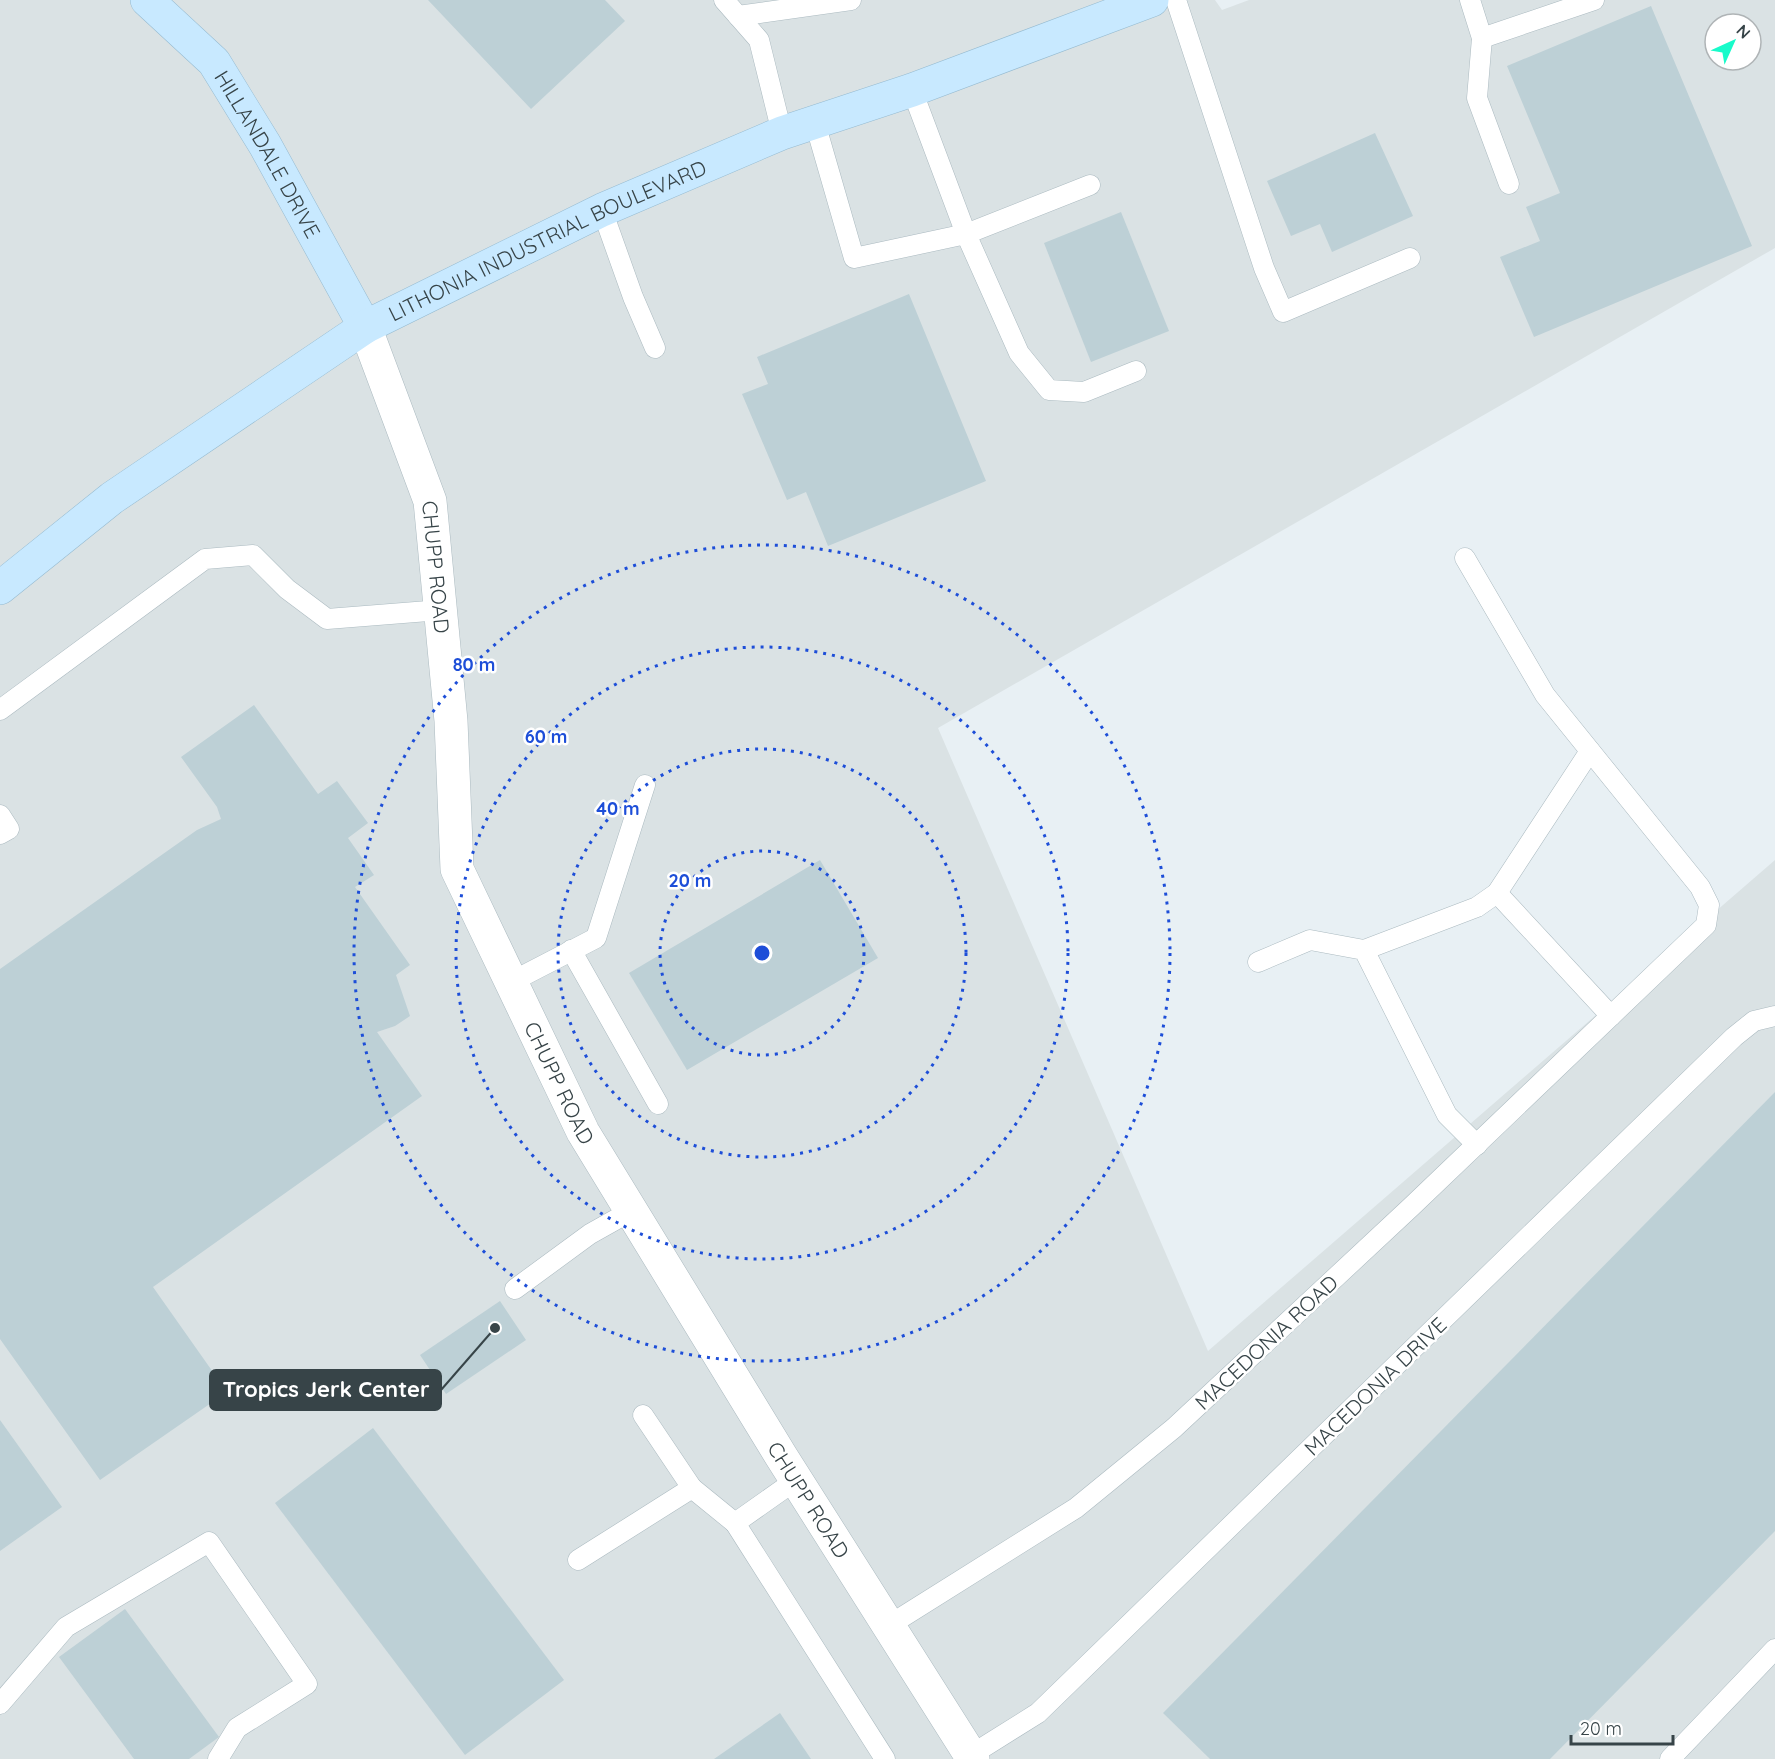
<svg xmlns="http://www.w3.org/2000/svg" width="1775" height="1759" font-family="Quicksand,sans-serif">
  <style>
    .industrial { fill: #dae2e4; fill-rule: evenodd }
    .building { fill: #bdd0d6 }
    .lines { fill: none; stroke-linecap: round; stroke-linejoin: round }
    .service-casing { stroke: #abbac0; stroke-width: 21 }
    .tertiary-casing { stroke: #abbac0; stroke-width: 34 }
    .secondary-casing { stroke: #96bbd1; stroke-width: 34 }
    .service { stroke: #fff; stroke-width: 20 }
    .tertiary { stroke: #fff; stroke-width: 33 }
    .secondary { stroke: #c8e9ff; stroke-width: 33 }
    .ring { fill: none; stroke: #1d4ed8; stroke-width: 3; stroke-dasharray: 3 6 }
    .labels { text-anchor: middle; dominant-baseline: central; stroke-width: 5; stroke-linejoin: round; paint-order: stroke }
    .street-label { font-size: 21px; fill: #374448; stroke: #fff }
    .centre { fill: #1d4ed8; stroke: #fff; stroke-width: 3 }
    .ring-label { font-size: 18px; text-anchor: middle; font-weight: bold; fill: #1d4ed8; stroke: #fff; stroke-width: 5; stroke-linejoin: round; paint-order: stroke }
    .leader { fill: none; stroke: #374448; stroke-width: 2 }
    .callout-dot { fill: #374448; stroke: #fff; stroke-width: 2 }
    .callout { fill: #374448; stroke: #374448; stroke-width: 2 }
    .callout-label { font-size: 22px; text-anchor: middle; font-weight: bold; fill: #fff }
  </style>
  <rect width="100%" height="100%" fill="#e8f0f4"/>
  <path class="industrial" d="M0 0H1215L1222 10 1249 0H1775V248L938 728 1208 1351 1775 860V1759H0ZM1715 24H1751V60H1715Z"/>
  <g class="building">
    <polygon points="428,0 605,0 625,21 531,109"/>
    <polygon points="1651,6 1752,246 1534,337 1500,257 1540,241 1526,207 1560,193 1507,66"/>
    <polygon points="1375,133 1413,216 1332,252 1320,224 1291,236 1267,181"/>
    <polygon points="1121,212 1169,331 1091,362 1044,243"/>
    <polygon points="909,294 986,481 828,546 806,492 787,500 742,394 768,384 757,357"/>
    <polygon points="254,705 318,794 337,781 368,823 348,838 374,875 355,887 410,965 396,975 410,1016 395,1026 377,1032 422,1096 153,1287 227,1392 100,1480 0,1339 0,969 197,830 221,819 217,807 181,757"/>
    <polygon points="820,860 878,958 687,1070 629,973"/>
    <polygon points="1775,1092 1775,1531 1550,1759 1210,1759 1163,1713"/>
    <polygon points="500,1301 526,1340 446,1394 420,1355"/>
    <polygon points="0,1420 62,1507 0,1551"/>
    <polygon points="373,1428 564,1680 465,1755 275,1503"/>
    <polygon points="125,1609 219,1737 189,1759 134,1759 59,1657"/>
    <polygon points="780,1713 811,1759 714,1759"/>
  </g>
  <g class="lines">
    <defs>
      <g id="service">
        <polyline points="724,0 759,40 782,133"/>
        <polyline points="1176,0 1264,268 1283,312 1410,258"/>
        <polyline points="1470,0 1482,38 1594,0"/>
        <polyline points="738,16 851,0"/>
        <polyline points="1482,38 1477,98 1509,184"/>
        <polyline points="912,90 966,234 1019,353 1049,390 1084,392 1136,371"/>
        <polyline points="815,123 854,258 966,234 1090,185"/>
        <polyline points="602,210 633,297 655,348"/>
        <polyline points="0,710 205,559 253,555 287,589 327,619 441,610"/>
        <polyline points="0,815 9,829 0,834"/>
        <polyline points="1497,893 1611,1016"/>
        <polyline points="571,950 658,1104"/>
        <polyline points="1364,950 1477,907 1497,893 1590,751"/>
        <polyline points="1258,962 1310,940 1364,950 1447,1115 1477,1145"/>
        <polyline points="511,982 596,938 645,785"/>
        <polyline points="515,1289 590,1234 631,1211"/>
        <polyline points="643,1415 692,1488"/>
        <polyline points="796,1480 735,1523 885,1759"/>
        <polyline points="578,1560 692,1488 735,1523"/>
        <polyline points="888,1626 1076,1508 1174,1428 1411,1207 1706,925 1709,905 1700,887 1545,695 1465,558"/>
        <polyline points="0,1704 66,1627 209,1542 307,1684 237,1728 218,1759"/>
        <polyline points="971,1755 1038,1713 1734,1037 1754,1021 1775,1016"/>
        <polyline points="1670,1759 1775,1649"/>
      </g>
      <g id="tertiary">
        <path id="s1" d="M365 327 430 501 451 721 457 869 583 1132 781 1456 973 1759"/>
      </g>
      <g id="secondary">
        <path id="s2" d="M147 0 214 62 265 145 365 327"/>
        <path id="s3" d="M0 588 112 498 365 327 602 210 782 133 912 90 1152 0"/>
      </g>
    </defs>
    <use href="#service" class="service-casing"/>
    <use href="#tertiary" class="tertiary-casing"/>
    <use href="#secondary" class="secondary-casing"/>
    <use href="#service" class="service"/>
    <use href="#tertiary" class="tertiary"/>
    <use href="#secondary" class="secondary"/>
  </g>
  <g class="ring">
    <circle cx="762" cy="953" r="102"/>
    <circle cx="762" cy="953" r="204"/>
    <circle cx="762" cy="953" r="306"/>
    <circle cx="762" cy="953" r="408"/>
  </g>
  <g class="labels">
    <g class="street-label">
      <text stroke="none"><textPath href="#s2" startOffset="198">HILLANDALE DRIVE</textPath></text>
      <text stroke="none"><textPath href="#s3" startOffset="651">LITHONIA INDUSTRIAL BOULEVARD</textPath></text>
      <text stroke="none"><textPath href="#s1" startOffset="252">CHUPP ROAD</textPath></text>
      <text stroke="none"><textPath href="#s1" startOffset="792">CHUPP ROAD</textPath></text>
      <text transform="translate(1266 1342) rotate(-43)">MACEDONIA ROAD</text>
      <text transform="translate(1375 1386) rotate(-44)">MACEDONIA DRIVE</text>
      <text stroke="none"><textPath href="#s1" startOffset="1278">CHUPP ROAD</textPath></text>
    </g>
  </g>
  <circle cx="762" cy="953" r="9" class="centre"/>
  <g class="ring-label">
    <text x="474" y="671">80 m</text>
    <text x="546" y="743">60 m</text>
    <text x="618" y="815">40 m</text>
    <text x="690" y="887">20 m</text>
  </g>
  <path class="leader" d="M495 1328L441 1390"/>
  <circle class="callout-dot" cx="495" cy="1328" r="6"/>
  <rect class="callout" x="210" y="1370" width="231" height="40" rx="6"/>
  <g class="callout-label">
    <text x="326" y="1397">Tropics Jerk Center</text>
  </g>
  <g transform="translate(1733 42) rotate(45)"><circle r="28" fill="#ffffff" stroke="#afb4b6" stroke-width="1.5"/>
  <path d="M0-4.5L10 22L0 15L-10 22Z" fill="#18fbca"/>
  <text y="-9" font-size="16" font-weight="bold" text-anchor="middle" fill="#374448">N</text>
  </g>
  <path d="M1571 1735v9h102v-9" fill="none" stroke="#374448" stroke-width="3"/>
  <text x="1580" y="1735" font-size="18" fill="#374448" stroke="#ffffff" stroke-width="4.5" paint-order="stroke">20 m</text>
</svg>
